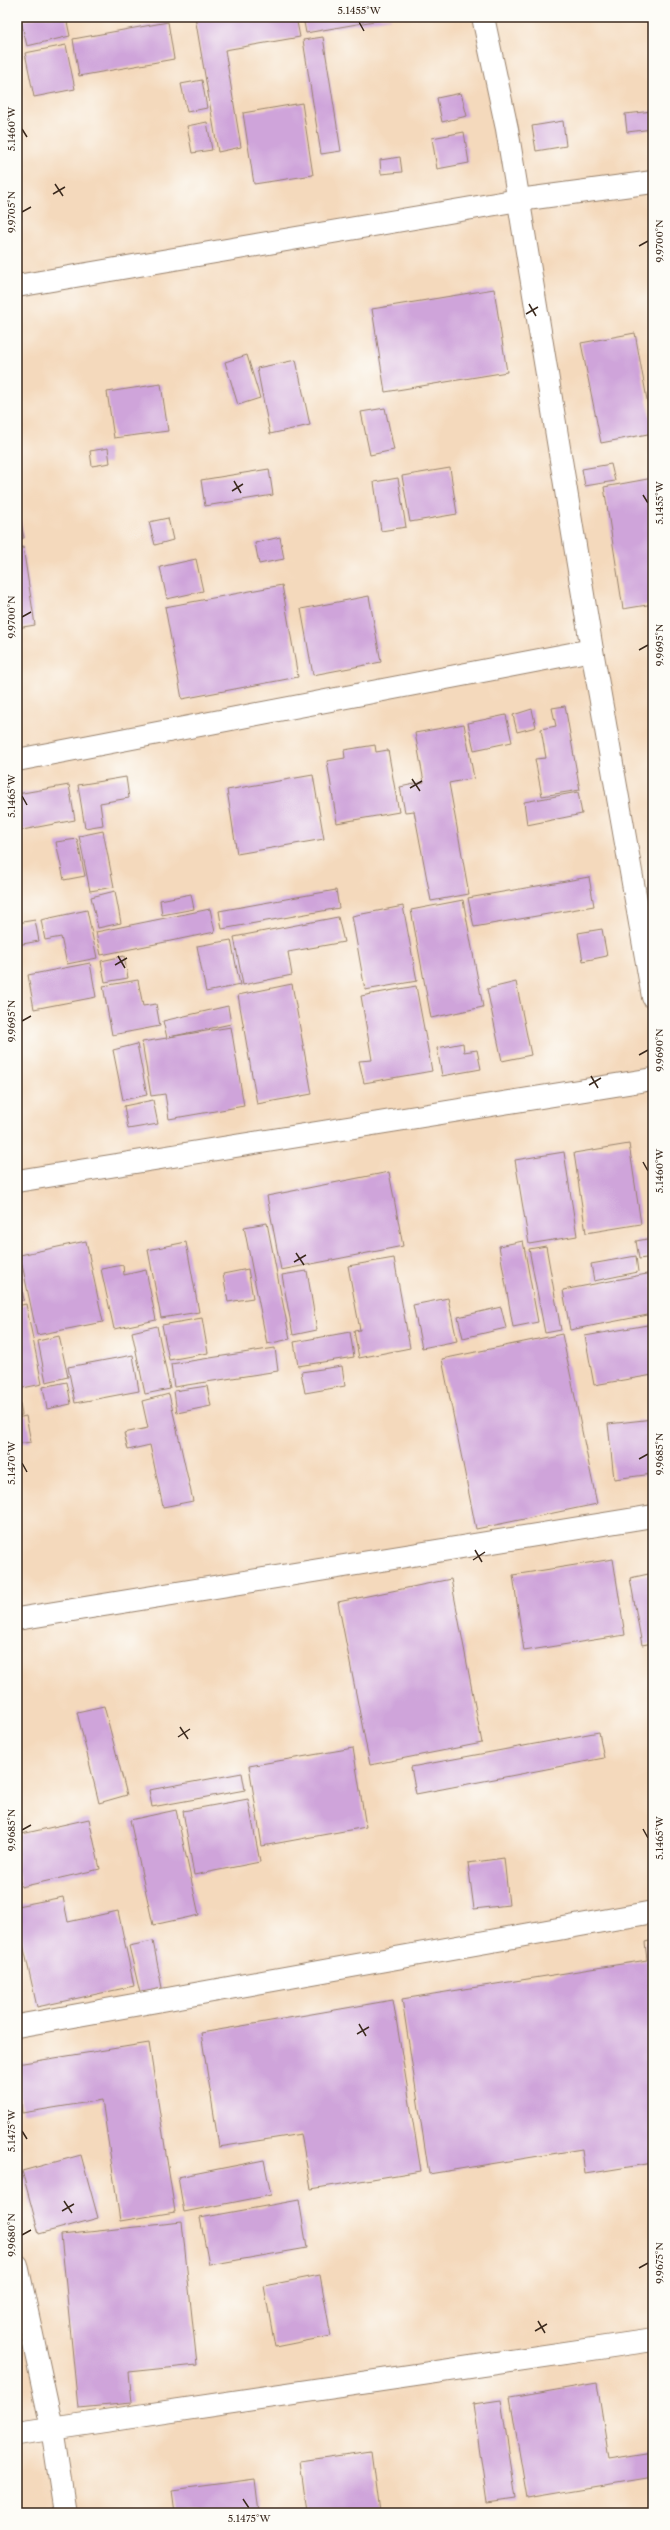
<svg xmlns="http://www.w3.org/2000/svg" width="670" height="2530" font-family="'Libre Caslon Text',serif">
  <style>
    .building { fill: #cfa4da }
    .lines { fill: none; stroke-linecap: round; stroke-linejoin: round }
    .street-casing { stroke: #98826d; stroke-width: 24 }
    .street { stroke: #fff; stroke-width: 22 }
    .ticks { fill: none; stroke: #3b2a1e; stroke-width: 1.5 }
    .neatline { fill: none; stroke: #3b2a1e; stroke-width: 1.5 }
    .ticks-label { font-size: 10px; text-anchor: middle; fill: #3b2a1e }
  </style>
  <rect width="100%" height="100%" fill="#fdfcf7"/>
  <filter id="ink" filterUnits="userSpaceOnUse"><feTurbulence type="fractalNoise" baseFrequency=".025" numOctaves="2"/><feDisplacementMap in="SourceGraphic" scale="8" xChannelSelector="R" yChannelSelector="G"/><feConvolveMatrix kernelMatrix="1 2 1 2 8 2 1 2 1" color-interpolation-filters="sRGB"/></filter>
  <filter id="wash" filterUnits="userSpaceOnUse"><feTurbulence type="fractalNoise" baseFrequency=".012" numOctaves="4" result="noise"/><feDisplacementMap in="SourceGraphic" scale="16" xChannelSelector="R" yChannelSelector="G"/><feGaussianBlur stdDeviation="0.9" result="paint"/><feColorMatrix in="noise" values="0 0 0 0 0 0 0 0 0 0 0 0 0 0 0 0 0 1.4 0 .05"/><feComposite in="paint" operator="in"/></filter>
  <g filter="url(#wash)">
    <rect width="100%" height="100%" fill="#f4d9bc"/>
    <g id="blocks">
      <g class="building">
        <polygon points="41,17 66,17 70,36 27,46 21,21"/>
        <polygon points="195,17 296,17 300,37 225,50 241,147 218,152"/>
        <polygon points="303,17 391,17 391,18 306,33"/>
        <polygon points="168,22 174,59 79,76 73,39"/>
        <polygon points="323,37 341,151 321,154 303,40"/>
        <polygon points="66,45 75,89 34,97 25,53"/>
        <polygon points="17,48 22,69 17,70"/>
        <polygon points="202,80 207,108 187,112 181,84"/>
        <polygon points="461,93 467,116 442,122 437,98"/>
        <polygon points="302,103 313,175 254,184 243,113"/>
        <polygon points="653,111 653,129 627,132 625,114"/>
        <polygon points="563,121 566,146 536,151 532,126"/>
        <polygon points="207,122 212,150 192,153 187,126"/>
        <polygon points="464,132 469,163 437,169 432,138"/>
        <polygon points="400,157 402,172 381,174 380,160"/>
        <polygon points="494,289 507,372 385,392 372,309"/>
        <polygon points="635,333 653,433 601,443 581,343"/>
        <polygon points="247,355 260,398 238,405 225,362"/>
        <polygon points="296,360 310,425 270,434 257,368"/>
        <polygon points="161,384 168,431 114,438 107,392"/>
        <polygon points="385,408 394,450 370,455 361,412"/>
        <polygon points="108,448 110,463 92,466 90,451"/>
        <polygon points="611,464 615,481 585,486 582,469"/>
        <polygon points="450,468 457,514 410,522 402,476"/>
        <polygon points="269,469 273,495 205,506 201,480"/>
        <polygon points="398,478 406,527 381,531 374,482"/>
        <polygon points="653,478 653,604 623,609 604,487"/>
        <polygon points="17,503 24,538 17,539"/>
        <polygon points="168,518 173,540 155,545 149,522"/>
        <polygon points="280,537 284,559 259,564 255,543"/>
        <polygon points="23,547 35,625 17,628 17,548"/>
        <polygon points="196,559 203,591 167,599 160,567"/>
        <polygon points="282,585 298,677 182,699 165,607"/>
        <polygon points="369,596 381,662 313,675 301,609"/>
        <polygon points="565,706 580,790 542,796 535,759 546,758 541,729 556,726 552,708"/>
        <polygon points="532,709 536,727 517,732 513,715"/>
        <polygon points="506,715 512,742 474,750 468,723"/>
        <polygon points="464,724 474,778 449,783 469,894 431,901 414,811 405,812 400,787 424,782 415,733"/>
        <polygon points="375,745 376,752 388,750 399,812 337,823 327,761 345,758 344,750"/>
        <polygon points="313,775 324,839 237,854 227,790"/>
        <polygon points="126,777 129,798 100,803 103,825 85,828 78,785"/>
        <polygon points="69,785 75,820 17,831 17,794"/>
        <polygon points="578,792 582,814 527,825 524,802"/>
        <polygon points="103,831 114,887 90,891 79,836"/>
        <polygon points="77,839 85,876 64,880 56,842"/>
        <polygon points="589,877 594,906 474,927 468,898"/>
        <polygon points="336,890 339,908 222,929 219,911"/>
        <polygon points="115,891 121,923 98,928 91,897"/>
        <polygon points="191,894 194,909 162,915 160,900"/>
        <polygon points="463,900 483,1007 431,1018 411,910"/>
        <polygon points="403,906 417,981 365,990 352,916"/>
        <polygon points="210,909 215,932 101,955 96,932"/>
        <polygon points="87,910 97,958 67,964 61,937 45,940 41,920"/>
        <polygon points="338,917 344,942 288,952 292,975 243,985 234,937"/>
        <polygon points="35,920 39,941 17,945 17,923"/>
        <polygon points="602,929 607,956 583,961 578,933"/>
        <polygon points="231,940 240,985 206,992 197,946"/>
        <polygon points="124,956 128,978 105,982 101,961"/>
        <polygon points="90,963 96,997 34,1009 28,975"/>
        <polygon points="138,980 143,1006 156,1004 160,1026 112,1035 103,986"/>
        <polygon points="516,982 531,1055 502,1061 487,989"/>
        <polygon points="292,984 312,1094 257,1104 238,995"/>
        <polygon points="416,986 432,1071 364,1083 359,1061 372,1060 361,996"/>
        <polygon points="228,1006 231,1024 169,1037 231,1027 244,1106 169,1119 165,1094 151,1096 142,1042 167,1038 163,1021"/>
        <polygon points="463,1043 464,1052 477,1050 481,1069 442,1076 437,1048"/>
        <polygon points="137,1044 147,1095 123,1100 113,1050"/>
        <polygon points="153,1100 158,1124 128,1129 124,1106"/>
        <polygon points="629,1144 641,1224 586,1233 574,1153"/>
        <polygon points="564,1152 577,1236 529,1244 515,1160"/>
        <polygon points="389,1172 403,1246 281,1270 267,1196"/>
        <polygon points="267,1223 290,1339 267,1344 244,1227"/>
        <polygon points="653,1238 653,1257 639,1259 636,1241"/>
        <polygon points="86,1241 103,1322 37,1335 20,1255"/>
        <polygon points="523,1241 538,1322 513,1327 499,1246"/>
        <polygon points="186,1242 199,1312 161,1318 148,1250"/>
        <polygon points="546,1246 561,1330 545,1333 529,1249"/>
        <polygon points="636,1256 638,1272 594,1281 591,1264"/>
        <polygon points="394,1258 410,1348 359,1358 354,1331 360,1330 348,1266"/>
        <polygon points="17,1263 24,1300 17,1301"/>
        <polygon points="123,1265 124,1275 146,1270 156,1320 114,1329 101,1269"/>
        <polygon points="248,1269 253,1298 228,1302 223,1274"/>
        <polygon points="307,1271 317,1330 293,1335 282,1275"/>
        <polygon points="652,1273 653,1314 570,1330 563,1290"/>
        <polygon points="448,1298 457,1341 422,1348 413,1305"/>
        <polygon points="26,1304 42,1384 18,1389 17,1306"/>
        <polygon points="501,1307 506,1328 463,1338 458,1317"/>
        <polygon points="202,1318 208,1353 169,1360 162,1325"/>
        <polygon points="653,1324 653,1375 594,1385 585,1336"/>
        <polygon points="157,1326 170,1389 145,1394 132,1332"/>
        <polygon points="350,1332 354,1357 298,1366 294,1342"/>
        <polygon points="562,1334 597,1504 476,1529 442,1359"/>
        <polygon points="59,1336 68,1377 46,1382 38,1341"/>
        <polygon points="275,1348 278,1371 174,1387 171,1364"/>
        <polygon points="133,1355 139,1391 75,1403 68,1367"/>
        <polygon points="342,1366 345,1386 305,1393 301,1372"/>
        <polygon points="67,1382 71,1404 47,1409 43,1387"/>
        <polygon points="207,1386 211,1406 177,1413 174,1391"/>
        <polygon points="169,1394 193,1501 163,1507 150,1445 128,1450 124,1433 148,1428 142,1401"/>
        <polygon points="17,1399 19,1399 22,1415 17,1416"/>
        <polygon points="26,1416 31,1442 17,1444 17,1418"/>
        <polygon points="653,1419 653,1474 614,1479 608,1424"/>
        <polygon points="613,1559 625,1635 524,1651 513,1575"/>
        <polygon points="653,1573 653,1643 642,1645 630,1578"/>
        <polygon points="451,1579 482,1743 370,1765 338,1602"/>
        <polygon points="104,1706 127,1795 99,1803 77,1712"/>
        <polygon points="599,1732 604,1758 416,1794 411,1767"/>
        <polygon points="353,1748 366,1827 262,1846 249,1766"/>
        <polygon points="242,1773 245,1790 152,1807 149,1790"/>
        <polygon points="248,1799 260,1862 194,1875 183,1811"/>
        <polygon points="176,1810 199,1915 153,1925 130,1820"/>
        <polygon points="89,1819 100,1869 21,1887 17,1870 17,1835"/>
        <polygon points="504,1858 509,1905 474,1909 468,1863"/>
        <polygon points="63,1897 68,1922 118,1911 134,1986 37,2007 17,1917 17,1906"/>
        <polygon points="653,1940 653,2163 585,2174 582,2149 429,2174 402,1999 647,1960 645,1942"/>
        <polygon points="153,1941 162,1988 140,1993 129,1946"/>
        <polygon points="393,2000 421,2171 311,2189 301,2134 219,2147 201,2033"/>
        <polygon points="149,2043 175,2212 120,2221 102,2100 22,2113 17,2064"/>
        <polygon points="81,2155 98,2218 39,2234 22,2171"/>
        <polygon points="264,2160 271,2195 184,2212 178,2177"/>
        <polygon points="299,2200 307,2248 209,2265 200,2218"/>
        <polygon points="182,2222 197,2365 129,2372 132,2403 78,2408 61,2235"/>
        <polygon points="320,2275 331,2336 275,2347 264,2286"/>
        <polygon points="597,2383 609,2459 653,2452 653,2477 527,2498 510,2398"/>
        <polygon points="501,2400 516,2498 487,2502 473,2404"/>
        <polygon points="371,2451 379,2513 307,2513 300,2461"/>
        <polygon points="255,2479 259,2513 175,2513 172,2490"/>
      </g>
    </g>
  </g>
  <g filter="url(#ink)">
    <use href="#blocks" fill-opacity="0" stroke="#98826d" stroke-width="1"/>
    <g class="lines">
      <defs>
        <g id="street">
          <polyline points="483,17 507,129 592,650 653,997"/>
          <polyline points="17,286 519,200 653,182"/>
          <polyline points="17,760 592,650"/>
          <polyline points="17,1181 653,1079"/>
          <polyline points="17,1619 653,1516"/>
          <polyline points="17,2026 653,1912"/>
          <polyline points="17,2265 52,2428 65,2513"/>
          <polyline points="17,2434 653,2340"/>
        </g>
      </defs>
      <use href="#street" class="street-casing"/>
      <use href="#street" class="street"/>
    </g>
  </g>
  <path class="ticks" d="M359 22 364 31M22 129 27 137M55 184 63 196M53 194 65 187M22 212 31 207M639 246 648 241M529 304 536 316M526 314 538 307M234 481 241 493M232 491 243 484M643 495 648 503M22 617 31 612M639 650 648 645M412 779 420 791M410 788 422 781M22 796 27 805M118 956 125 968M115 965 127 958M22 1021 31 1016M639 1055 648 1050M591 1076 598 1088M589 1085 601 1078M643 1162 648 1171M296 1253 304 1265M294 1262 306 1255M639 1459 648 1454M22 1463 27 1472M475 1550 482 1562M473 1560 485 1552M180 1727 188 1739M178 1737 190 1729M643 1829 648 1838M22 1830 31 1825M359 2024 366 2036M357 2034 369 2027M22 2131 27 2139M64 2201 72 2213M62 2211 74 2204M22 2235 31 2230M639 2268 648 2263M538 2321 545 2333M535 2331 547 2324M243 2499 249 2508"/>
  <rect width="670" height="2530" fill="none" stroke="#fdfcf7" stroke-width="44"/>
  <rect x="22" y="22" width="626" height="2486" class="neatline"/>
  <g class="ticks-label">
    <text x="359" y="14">5.1455°W</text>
    <text transform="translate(11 129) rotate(-90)" y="4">5.1460°W</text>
    <text transform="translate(11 212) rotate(-90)" y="4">9.9705°N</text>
    <text transform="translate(659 241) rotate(-90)" y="4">9.9700°N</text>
    <text transform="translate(659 503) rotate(-90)" y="4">5.1455°W</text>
    <text transform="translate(11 617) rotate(-90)" y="4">9.9700°N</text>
    <text transform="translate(659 645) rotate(-90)" y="4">9.9695°N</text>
    <text transform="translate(11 796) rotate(-90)" y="4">5.1465°W</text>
    <text transform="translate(11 1021) rotate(-90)" y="4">9.9695°N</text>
    <text transform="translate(659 1050) rotate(-90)" y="4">9.9690°N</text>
    <text transform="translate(659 1171) rotate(-90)" y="4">5.1460°W</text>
    <text transform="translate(659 1454) rotate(-90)" y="4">9.9685°N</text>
    <text transform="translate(11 1463) rotate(-90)" y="4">5.1470°W</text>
    <text transform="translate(11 1830) rotate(-90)" y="4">9.9685°N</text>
    <text transform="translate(659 1838) rotate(-90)" y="4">5.1465°W</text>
    <text transform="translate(11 2131) rotate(-90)" y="4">5.1475°W</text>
    <text transform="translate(11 2235) rotate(-90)" y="4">9.9680°N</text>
    <text transform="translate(659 2263) rotate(-90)" y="4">9.9675°N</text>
    <text x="249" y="2522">5.1475°W</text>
  </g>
</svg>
